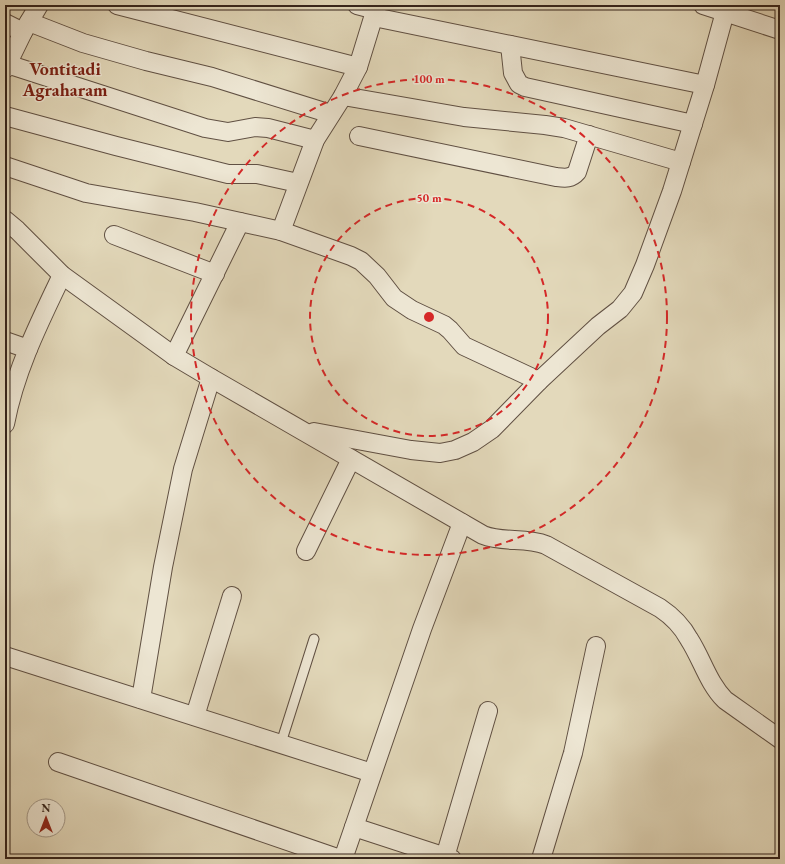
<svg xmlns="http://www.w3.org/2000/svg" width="785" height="864" font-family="'EB Garamond',serif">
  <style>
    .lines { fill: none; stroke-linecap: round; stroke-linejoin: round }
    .lane-casing { stroke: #605043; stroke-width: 11 }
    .street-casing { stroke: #605043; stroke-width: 20 }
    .lane { stroke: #ede6d3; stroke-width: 9 }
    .street { stroke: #ede6d3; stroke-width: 18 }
    .ring { fill: none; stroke: #d62828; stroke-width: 2; stroke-dasharray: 7 5 }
    .labels { text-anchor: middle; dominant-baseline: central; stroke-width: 3; stroke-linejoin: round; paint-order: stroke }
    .quarter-label { font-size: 18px; font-weight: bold; fill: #7a1f14; stroke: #ede6d3 }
    .centre { fill: #d62828; stroke: #ede6d3; stroke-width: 2 }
    .ring-label { font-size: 12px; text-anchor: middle; font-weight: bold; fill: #d62828; stroke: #ede6d3; stroke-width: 3; stroke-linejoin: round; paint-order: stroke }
  </style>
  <rect width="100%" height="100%" fill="#e3d9bb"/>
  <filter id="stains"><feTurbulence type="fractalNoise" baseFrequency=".005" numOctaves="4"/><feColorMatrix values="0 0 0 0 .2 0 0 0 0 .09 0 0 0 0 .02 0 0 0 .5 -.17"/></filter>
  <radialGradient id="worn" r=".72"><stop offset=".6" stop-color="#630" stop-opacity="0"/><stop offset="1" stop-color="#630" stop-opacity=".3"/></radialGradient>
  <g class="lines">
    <defs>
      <polyline id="lane" points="281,743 314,639"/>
      <g id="street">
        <polyline points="117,5 358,67"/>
        <polyline points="357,5 376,10"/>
        <polyline points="703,5 780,30"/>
        <polyline points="374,17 705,85"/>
        <polyline points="29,22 83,43 146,61 212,77 331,114"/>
        <polyline points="5,23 23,32"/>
        <polyline points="510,45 513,73 519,84 525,87 693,124"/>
        <polyline points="7,64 205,128 228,132 255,127 268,128 315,140"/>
        <polyline points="5,69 23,32 39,5"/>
        <polyline points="343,96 464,117 545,125 564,128 681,162"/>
        <polyline points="5,116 116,146 228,174 257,174 298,183"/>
        <path d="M359 136 556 177C565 178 571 179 577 172L589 135"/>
        <polyline points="5,166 86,193 195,212 281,231 351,256 361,261 377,276 394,298 412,310 444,325 450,330 464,346 539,381"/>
        <path d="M5 220 17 230 62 275 174 356 211 378 483 535C503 543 526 537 546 545L660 608C672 616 682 626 689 639 702 659 708 683 725 700L780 739"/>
        <polyline points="281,231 315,140 343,96 358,67 377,5"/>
        <polyline points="114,235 215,274"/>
        <polyline points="5,341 28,349"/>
        <polyline points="174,356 240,222"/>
        <path d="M5 424C15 371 39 323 62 275"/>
        <polyline points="314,432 411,450 440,453 455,450 473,442 492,429 539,381 598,326 620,309 633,293 645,265 672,191 705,85 725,12"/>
        <polyline points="306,551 351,459"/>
        <polyline points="5,656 372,773"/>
        <polyline points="141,699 163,567 183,469 211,378"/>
        <polyline points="195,716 232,596"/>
        <polyline points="58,762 340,859"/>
        <polyline points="354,827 452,859"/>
        <polyline points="445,857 488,711"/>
        <polyline points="343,859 422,629 462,523"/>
        <polyline points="541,859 573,753 596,646"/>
      </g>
    </defs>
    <use href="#lane" class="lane-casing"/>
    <use href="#street" class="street-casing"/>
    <use href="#lane" class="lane"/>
    <use href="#street" class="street"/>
  </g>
  <g class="ring">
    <circle cx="429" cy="317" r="119"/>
    <circle cx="429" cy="317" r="238"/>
  </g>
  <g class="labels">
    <g class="quarter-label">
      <text x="65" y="68">Vontitadi<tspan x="65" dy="21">Agraharam</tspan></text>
    </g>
  </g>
  <circle cx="429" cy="317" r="6" class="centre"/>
  <g class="ring-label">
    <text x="429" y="83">100 m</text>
    <text x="429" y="202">50 m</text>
  </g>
  <rect width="785" height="864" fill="none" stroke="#e3d9bb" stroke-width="20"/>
  <rect x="6" y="6" width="773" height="852" fill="none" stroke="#34231b" stroke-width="2"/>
  <rect x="10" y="10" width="765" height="844" fill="none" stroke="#34231b"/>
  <g transform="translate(46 818)"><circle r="19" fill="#ede6d3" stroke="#a39889"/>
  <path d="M0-3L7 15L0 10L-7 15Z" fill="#8f2418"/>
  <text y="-6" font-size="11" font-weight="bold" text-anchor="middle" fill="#34231b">N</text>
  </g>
  <rect width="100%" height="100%" filter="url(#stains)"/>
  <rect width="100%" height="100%" fill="url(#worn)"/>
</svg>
